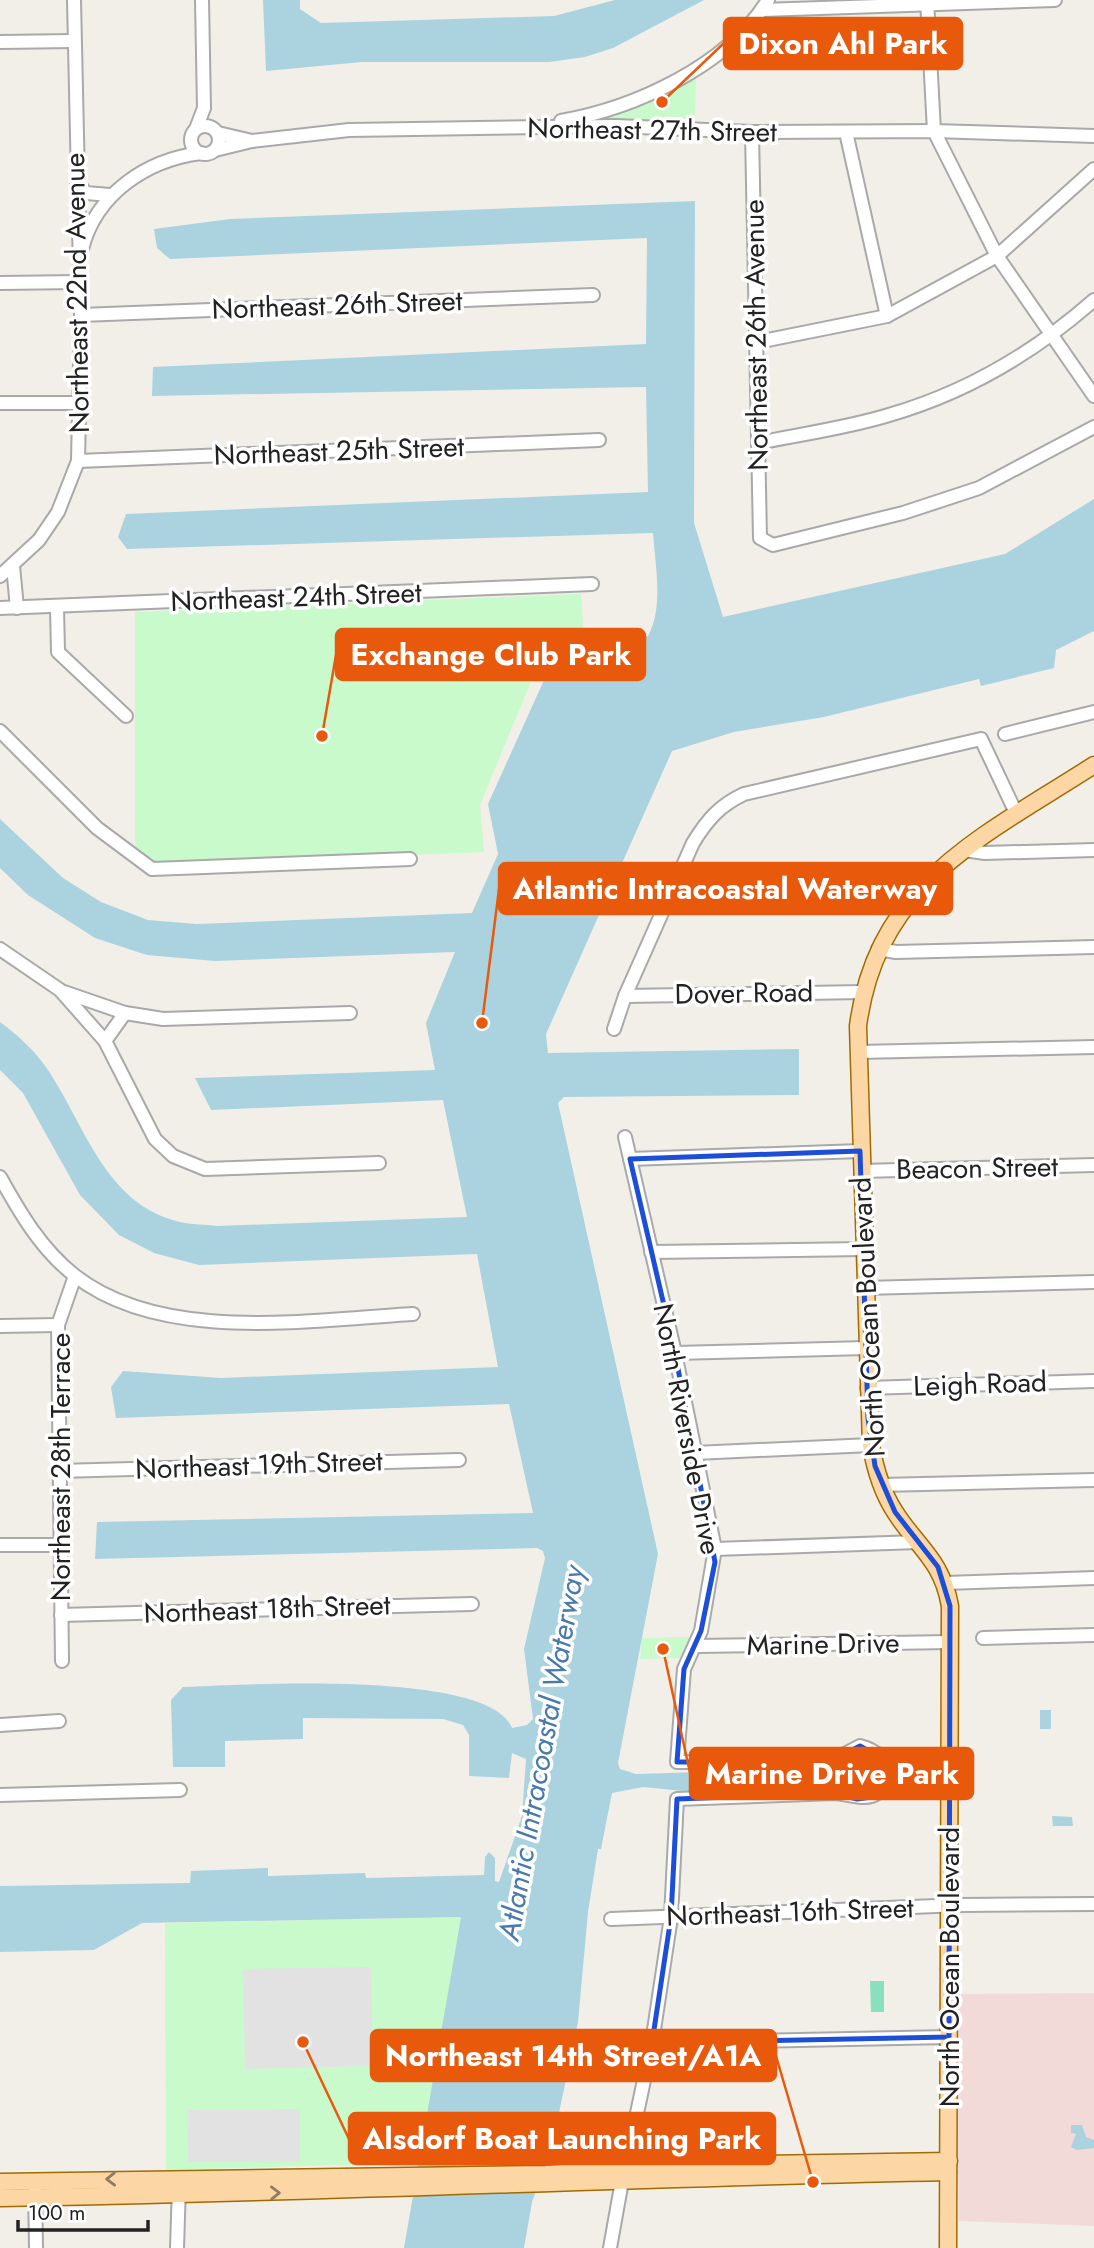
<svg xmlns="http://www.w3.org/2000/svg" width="1094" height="2248" font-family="Jost,sans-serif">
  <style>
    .commercial { fill: #f2dad9 }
    .park { fill: #c8facc }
    .pitch { fill: #88e0be }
    .parking { fill: #e2e2e2 }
    .water { fill: #aad3df }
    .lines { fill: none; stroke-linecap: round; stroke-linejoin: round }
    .minor-casing { stroke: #a9a9a9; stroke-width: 16 }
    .major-casing { stroke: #a06b00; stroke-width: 19 }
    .minor { stroke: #fff; stroke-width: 12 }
    .major { stroke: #fcd6a4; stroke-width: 16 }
    .oneway { stroke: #8f7c63 }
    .marked { fill: none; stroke: #1d4ed8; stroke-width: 5; stroke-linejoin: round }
    .labels { text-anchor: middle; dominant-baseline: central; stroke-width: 7; stroke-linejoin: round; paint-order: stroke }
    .street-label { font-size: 28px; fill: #222; stroke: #fff }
    .water-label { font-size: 30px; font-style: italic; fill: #4a7aab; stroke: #fff }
    .leader { fill: none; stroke: #e8590c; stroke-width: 2.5 }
    .callout-dot { fill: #e8590c; stroke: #fff; stroke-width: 2.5 }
    .callout { fill: #e8590c; stroke: #e8590c; stroke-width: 2.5 }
    .callout-label { font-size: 30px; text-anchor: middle; font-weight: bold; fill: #fff }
  </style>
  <rect width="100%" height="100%" fill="#f2efe9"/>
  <polygon class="commercial" points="1094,1993 1094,2226 959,2221 955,1994"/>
  <g class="park">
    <polygon points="696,69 695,129 575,126"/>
    <polygon points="581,594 584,643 537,667 480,805 484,852 149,866 135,844 135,612"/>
    <polygon points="692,1637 680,1658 640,1659 642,1638"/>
    <polygon points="461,1917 419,2162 417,2161 416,2166 341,2165 166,2170 165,1923"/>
  </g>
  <polygon class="pitch" points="870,1981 884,1981 884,2012 871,2012"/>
  <g class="parking">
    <polygon points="371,1967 373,2066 245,2069 243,1969"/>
    <polygon points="300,2109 300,2161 188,2162 187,2110"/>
  </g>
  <g class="water">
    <polygon points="263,0 300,0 300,9 321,23 554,16 615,0 704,0 613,48 585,57 549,62 362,62 266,71"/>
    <path d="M695 201 694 523 723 617 1005 554 1094 499V631L1056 650 1054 668 981 686 979 679 824 717 734 732 672 751 546 1034 548 1053 799 1049V1095L564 1097 558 1103 658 1554 618 1763 620 1769 636 1774 838 1768 847 1757 866 1753 880 1766C883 1777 879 1785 870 1791H683L643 1787 612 1793 601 1849H598L588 1912 578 2022 551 2151 532 2202 524 2248H404L461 1917 142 1923 94 1950 0 1952V1886L190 1883 191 1871 268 1868V1876L365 1873 366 1878 484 1875 485 1857 489 1852 495 1858V1881L499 1882 522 1816 526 1759 512 1753 509 1778 469 1776V1735L463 1725 443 1719 303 1718V1739L225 1741V1767H173L171 1700 183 1687C240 1685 489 1669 512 1728L527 1725 533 1719 524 1649 545 1558 543 1551 537 1548 95 1559 97 1522 533 1513 509 1404 116 1418 111 1387 123 1371 221 1378 498 1367 477 1254 199 1265 154 1253 119 1235 80 1195 23 1093 0 1070V1022C16 1034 31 1047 43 1063 84 1119 102 1204 180 1222 192 1225 205 1224 217 1226L467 1217 443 1100 211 1110 195 1078 435 1070 426 1023 455 952 215 961 147 955 95 938 28 895 0 868V819L63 878 101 902 148 920 197 924 472 913 498 854 488 804 549 669 586 647 633 641 648 636C664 607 655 564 653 533L127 549 118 537 126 514 648 492 646 387 152 396 153 367 646 344 647 238 170 259 157 248 154 229 230 219Z"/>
    <rect x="1040" y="1710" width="11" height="19"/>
    <polygon points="1052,1816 1072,1817 1073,1826 1053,1826"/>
    <polygon points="1071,2125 1082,2125 1086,2137 1094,2140 1094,2148 1077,2150 1071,2147 1076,2134 1071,2133"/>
  </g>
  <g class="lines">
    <defs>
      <g id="minor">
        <polyline points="927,0 934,131 997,256 1094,396"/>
        <polyline points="762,10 1055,0"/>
        <polyline points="0,42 74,41"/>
        <path d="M561 121C635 108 727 66 768 0"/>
        <circle cx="205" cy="140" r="14"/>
        <polyline points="196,129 204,108 202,0"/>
        <polyline points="752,132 760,538 773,545 903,513 979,488 1094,427"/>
        <polyline points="846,132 887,316"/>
        <polyline points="252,141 349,130 616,126 752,132 934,131 1094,136"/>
        <polyline points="215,150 252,141 218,133"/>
        <polyline points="77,182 86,193 110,195"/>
        <path d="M82 249C96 194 146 160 201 153"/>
        <polyline points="0,283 79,282"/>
        <polyline points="81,315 593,295"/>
        <polyline points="758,342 887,316 997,256 1094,169"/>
        <polyline points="0,403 80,403"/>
        <path d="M758 443C801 434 847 428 889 415 965 393 1035 352 1094 300"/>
        <polyline points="78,461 599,440"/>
        <polyline points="13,566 17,608"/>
        <polyline points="0,576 39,540 58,512 78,461 81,315 74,0"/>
        <polyline points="57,607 58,652 126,716"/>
        <polyline points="0,608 592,584"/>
        <polyline points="0,731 97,828 152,869 410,859"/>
        <polyline points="1005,734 1094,712"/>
        <polyline points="964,850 985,853 1094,850"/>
        <polyline points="673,891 916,891"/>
        <polyline points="0,949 60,990 105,1041 155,1139 173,1156 205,1169 379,1163"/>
        <polyline points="878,949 896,952 1094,947"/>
        <polyline points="64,992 125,1013 163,1019 350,1013"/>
        <polyline points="625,996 863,992"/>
        <path d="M614 1029 625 996 693 843C707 820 720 805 744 794L981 739 1017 815"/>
        <polyline points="105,1041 125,1013"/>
        <polyline points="858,1052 1094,1047"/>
        <path d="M625 1137 675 1353 715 1549 701 1631 684 1669 677 1762H829L860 1746C879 1751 884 1759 891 1776 875 1806 862 1796 835 1793L677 1799 671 1917 652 2043 625 2169"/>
        <polyline points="630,1159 860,1151"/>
        <polyline points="861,1171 1094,1165"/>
        <path d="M0 1177C20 1213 41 1249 74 1275 161 1344 310 1320 413 1314"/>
        <polyline points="651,1252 863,1249"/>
        <polyline points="864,1288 1094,1282"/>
        <polyline points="0,1326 58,1325"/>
        <polyline points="675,1353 866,1348"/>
        <polyline points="867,1388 1094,1381"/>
        <polyline points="695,1453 871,1445"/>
        <polyline points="60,1471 459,1460"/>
        <polyline points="881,1485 1094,1480"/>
        <polyline points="0,1545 60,1545"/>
        <polyline points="715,1549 918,1542"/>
        <polyline points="946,1583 1094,1578"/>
        <polyline points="61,1615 472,1604"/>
        <polyline points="983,1638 1094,1635"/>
        <polyline points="696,1646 951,1642"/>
        <polyline points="62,1661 58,1325 75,1276"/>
        <polyline points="0,1725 59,1721"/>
        <polyline points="891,1776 950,1776"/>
        <polyline points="0,1795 180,1790"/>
        <polyline points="611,1919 961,1905 1094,1904"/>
        <polyline points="652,2043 949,2037"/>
        <polyline points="35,2189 36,2248"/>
        <polyline points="177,2248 179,2186"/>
        <polyline points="610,2248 622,2181"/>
      </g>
      <g id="major">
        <polyline points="0,2182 546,2174 689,2165 949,2161"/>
        <path d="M0 2198C316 2193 632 2178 948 2172"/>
        <path d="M948 2248 950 1606C942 1560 918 1548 895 1512 882 1492 875 1469 871 1445L858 1026C877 882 984 836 1094 765"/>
      </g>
    </defs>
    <use href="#minor" class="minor-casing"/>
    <use href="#major" class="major-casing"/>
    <use href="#minor" class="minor"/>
    <use href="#major" class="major"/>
  </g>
  <defs><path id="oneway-chevron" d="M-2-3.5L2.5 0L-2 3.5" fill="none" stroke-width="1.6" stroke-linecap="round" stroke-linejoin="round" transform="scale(1.75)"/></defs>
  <g class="oneway">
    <use href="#oneway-chevron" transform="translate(111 2179) rotate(179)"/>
    <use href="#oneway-chevron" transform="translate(275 2193) rotate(-1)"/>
  </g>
  <path class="marked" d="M860 1151 868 1418 875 1466 895 1512 938 1567 950 1606 949 2037 652 2043 671 1917 677 1799 835 1793 857 1799 872 1797 891 1776 885 1760 860 1746 829 1762H677L684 1669 701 1631 715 1562 675 1353 630 1159Z"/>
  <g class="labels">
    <g class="street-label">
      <text transform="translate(652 130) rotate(1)">Northeast 27th Street</text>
      <text transform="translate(77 293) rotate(-91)">Northeast 22nd Avenue</text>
      <text transform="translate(337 305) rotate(-2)">Northeast 26th Street</text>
      <text transform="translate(756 335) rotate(-91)">Northeast 26th Avenue</text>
      <text transform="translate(339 451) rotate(-2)">Northeast 25th Street</text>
      <text transform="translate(296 597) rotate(-2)">Northeast 24th Street</text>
      <text transform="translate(744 993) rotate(-1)">Dover Road</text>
      <text transform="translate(977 1168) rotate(-1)">Beacon Street</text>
      <text transform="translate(868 1317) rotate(-93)">North Ocean Boulevard</text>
      <text transform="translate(980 1384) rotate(-2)">Leigh Road</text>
      <text transform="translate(687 1429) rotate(79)">North Riverside Drive</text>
      <text transform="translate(259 1465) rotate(-2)">Northeast 19th Street</text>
      <text transform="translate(60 1467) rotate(-90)">Northeast 28th Terrace</text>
      <text transform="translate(267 1609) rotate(-2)">Northeast 18th Street</text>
      <text transform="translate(823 1644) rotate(-1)">Marine Drive</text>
      <text transform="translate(790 1912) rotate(-2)">Northeast 16th Street</text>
      <text transform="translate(949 1967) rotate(-90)">North Ocean Boulevard</text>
    </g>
    <g class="water-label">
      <text transform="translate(541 1753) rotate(-80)">Atlantic Intracoastal Waterway</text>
    </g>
  </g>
  <path class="leader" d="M662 102L724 43M322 736L336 655M482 1023L499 889M663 1649L690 1773M813 2182L776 2056M303 2042L349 2139"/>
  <g class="callout-dot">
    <circle cx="662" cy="102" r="7"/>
    <circle cx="322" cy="736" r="7"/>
    <circle cx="482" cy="1023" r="7"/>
    <circle cx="663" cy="1649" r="7"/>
    <circle cx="813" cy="2182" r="7"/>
    <circle cx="303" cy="2042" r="7"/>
  </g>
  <g class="callout">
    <rect x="724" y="18" width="238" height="51" rx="7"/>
    <rect x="336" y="629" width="309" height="51" rx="7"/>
    <rect x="499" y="863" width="453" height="51" rx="7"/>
    <rect x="690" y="1748" width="283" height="51" rx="7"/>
    <rect x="371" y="2030" width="405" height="51" rx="7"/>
    <rect x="349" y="2113" width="426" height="51" rx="7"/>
  </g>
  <g class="callout-label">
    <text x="843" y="54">Dixon Ahl Park</text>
    <text x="491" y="665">Exchange Club Park</text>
    <text x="725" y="899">Atlantic Intracoastal Waterway</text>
    <text x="832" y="1784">Marine Drive Park</text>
    <text x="573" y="2066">Northeast 14th Street/A1A</text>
    <text x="562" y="2149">Alsdorf Boat Launching Park</text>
  </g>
  <path d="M18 2220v10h130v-10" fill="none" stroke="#222222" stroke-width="3.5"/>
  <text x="28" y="2220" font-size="21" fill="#222222" stroke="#ffffff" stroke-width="5" paint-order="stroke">100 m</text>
</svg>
